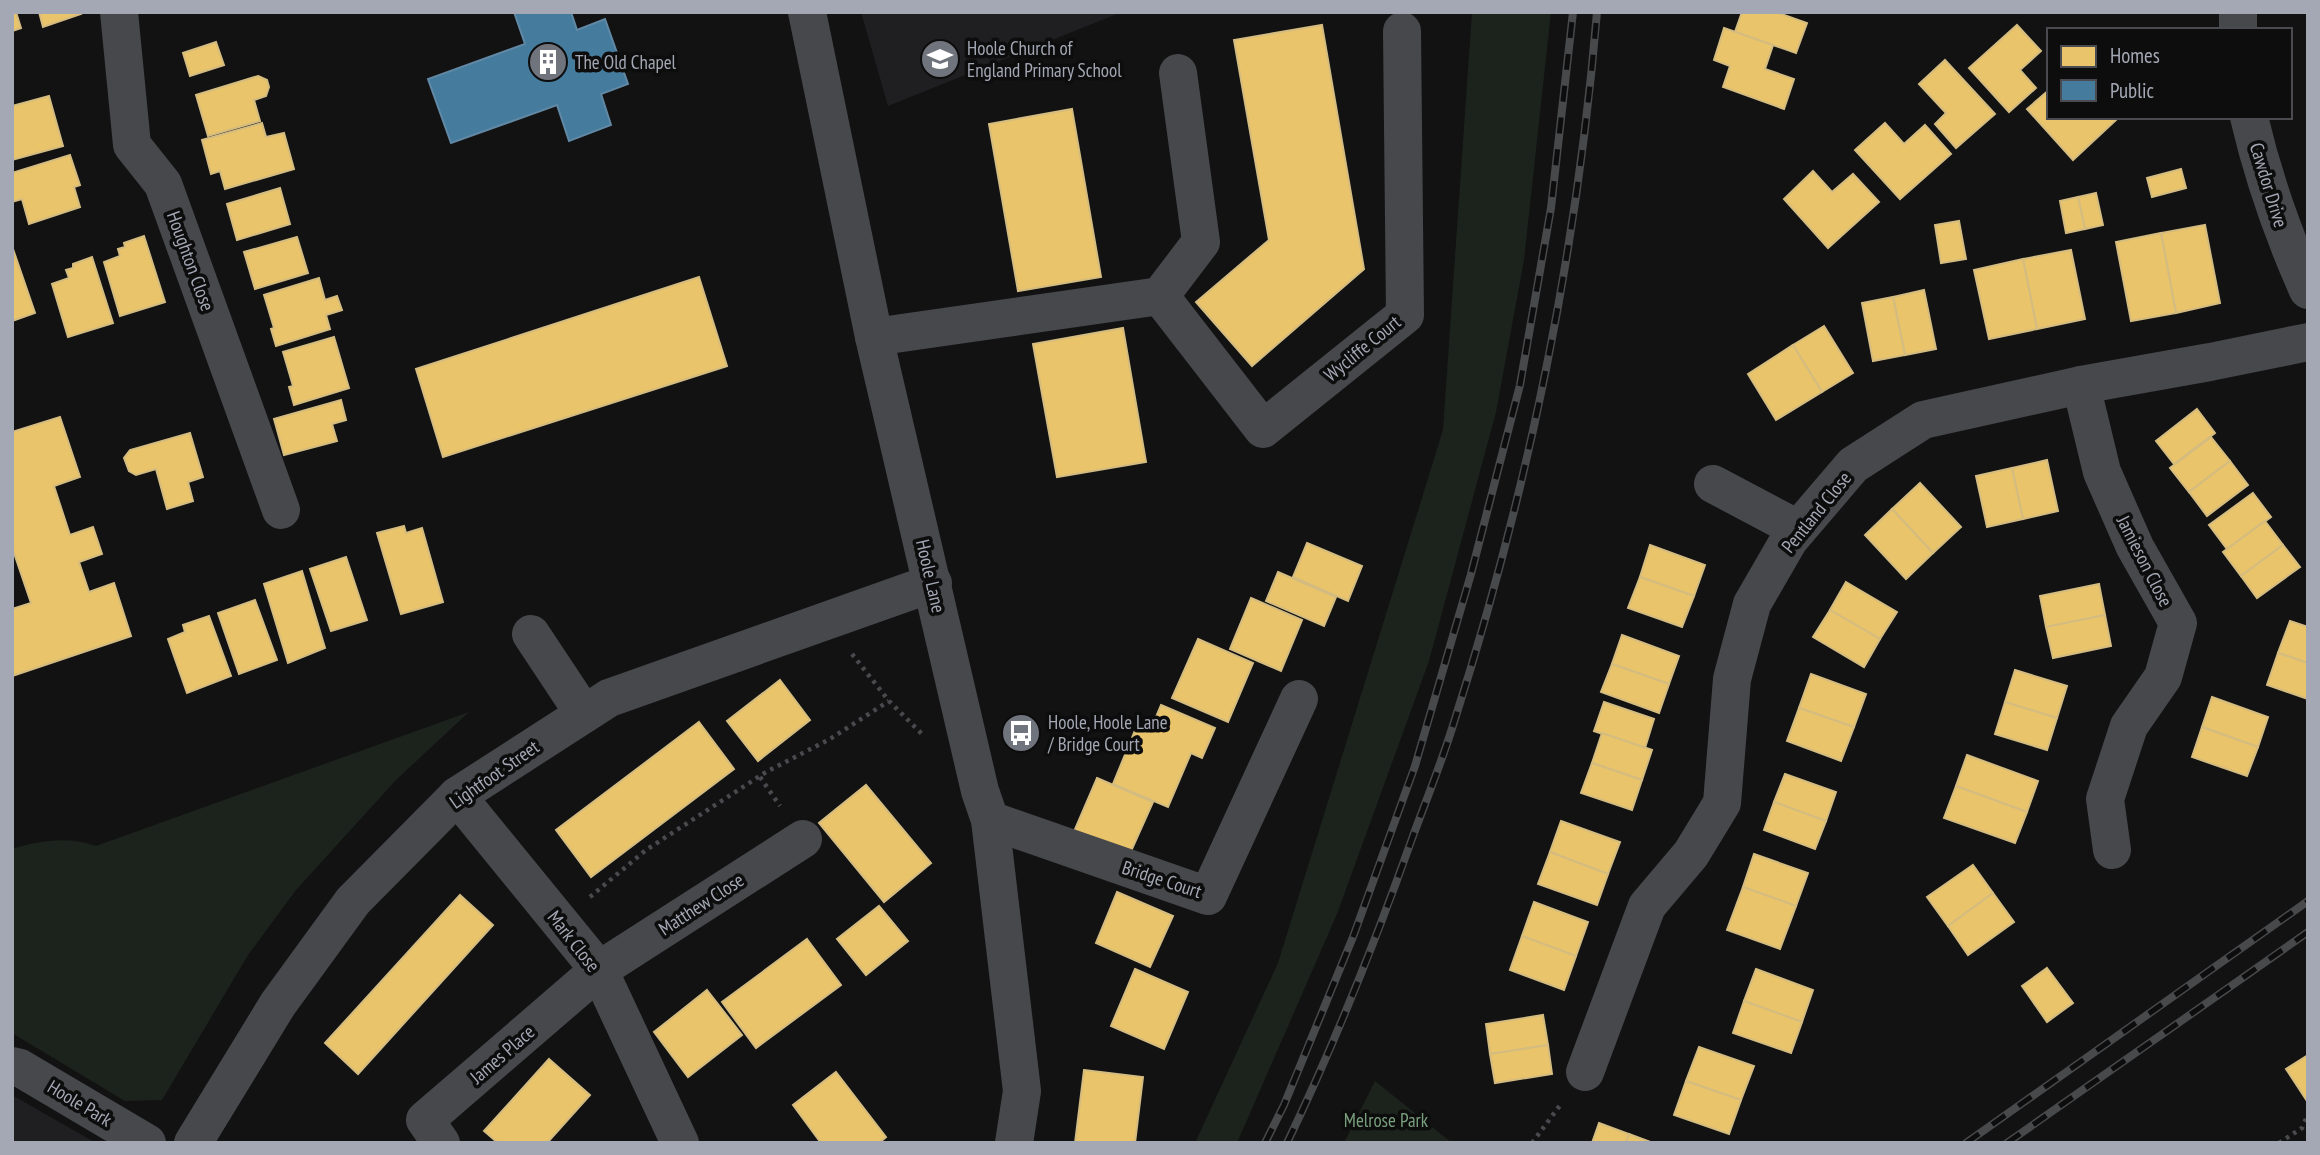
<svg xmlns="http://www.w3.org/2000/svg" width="2320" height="1155" font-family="'PT Sans Narrow',sans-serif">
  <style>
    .built { fill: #1f1f21 }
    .green { fill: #1c231d }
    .homes { fill: #e9c46a; stroke: #d4bc80; stroke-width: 2 }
    .public { fill: #457b9d; stroke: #6188a4; stroke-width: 2 }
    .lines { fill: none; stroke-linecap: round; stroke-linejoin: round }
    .path { stroke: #484a4d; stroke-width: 4.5; stroke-dasharray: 3.5 5; stroke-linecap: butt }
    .minor { stroke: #47484b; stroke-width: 38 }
    .rail-casing { stroke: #47494b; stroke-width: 8 }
    .rail { stroke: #0d0d0e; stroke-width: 5; stroke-dasharray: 16; stroke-linecap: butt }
    .labels { text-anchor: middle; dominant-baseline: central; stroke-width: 7; stroke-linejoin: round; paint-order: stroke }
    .poi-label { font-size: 19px; fill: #a3a8b4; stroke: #0d0d0e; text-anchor: start }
    .street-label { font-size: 19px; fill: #a3a8b4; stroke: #0d0d0e }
    .park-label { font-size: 19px; fill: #7a9f7d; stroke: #0d0d0e }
  </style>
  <rect width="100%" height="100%" fill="#121213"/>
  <g class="built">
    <polygon points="861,12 1122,12 888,106"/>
    <polygon points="12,1095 96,1143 12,1143"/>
  </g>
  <g class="green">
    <polygon points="1472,12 1551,12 1524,260 1496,412 1429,661 1337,914 1237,1143 1195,1143 1278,963 1443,430"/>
    <path d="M469 712 396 780 296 890 248 955 162 1100 125 1101 12 1033V849C39 840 70 836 96 846Z"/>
    <polygon points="1375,1081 1452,1143 1344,1143"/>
  </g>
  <g class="homes">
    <polygon points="12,12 16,12 21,28 12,31"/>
    <polygon points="39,12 80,12 81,14 43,27"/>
    <polygon points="1742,12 1776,12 1807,23 1796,53 1735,32"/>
    <polygon points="1322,25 1364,269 1252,366 1196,302 1269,240 1234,40"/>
    <polygon points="2017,25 2041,51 2020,70 2036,88 2009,112 1969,68"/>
    <polygon points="1724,28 1773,45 1765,69 1794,79 1784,109 1723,87 1730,66 1714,60"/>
    <polygon points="216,42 224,65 190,76 183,53"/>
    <polygon points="1945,60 1995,114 1956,148 1935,124 1946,113 1919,84"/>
    <polygon points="258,76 267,80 269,87 266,96 254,100 260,121 208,136 196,95"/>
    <polygon points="2049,90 2049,117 2116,117 2117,119 2073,160 2027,109"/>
    <polygon points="49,96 63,146 12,160 12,106"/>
    <polygon points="1072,109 1101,277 1018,291 989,124"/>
    <polygon points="262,123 266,137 284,133 294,169 225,189 220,171 211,174 202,140"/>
    <polygon points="1885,123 1904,144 1925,125 1951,154 1900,199 1855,150"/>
    <polygon points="70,155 80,185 74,187 80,207 29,224 22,199 12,202 12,173"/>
    <polygon points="2181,169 2186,188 2152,197 2147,178"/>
    <polygon points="1813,171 1832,192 1853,174 1879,202 1828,248 1784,199"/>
    <polygon points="280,188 290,224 237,240 227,204"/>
    <polygon points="2096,193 2103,225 2085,229 2078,197"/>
    <polygon points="2078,197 2085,229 2066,233 2060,201"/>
    <polygon points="1959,221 1966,259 1941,263 1935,225"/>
    <polygon points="2205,225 2220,303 2176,313 2161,233"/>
    <polygon points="2161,233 2176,313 2131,321 2116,242"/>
    <polygon points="144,236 165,302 120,316 104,262 120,256 118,249 125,247 124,243"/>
    <polygon points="297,237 308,273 255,289 244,252"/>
    <polygon points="13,249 35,313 12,321 12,250"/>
    <polygon points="2071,250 2085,319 2037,329 2023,259"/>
    <polygon points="92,257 113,323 68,337 52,284 69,278 66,270 73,268 73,264"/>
    <polygon points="2023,259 2037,329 1989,339 1974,270"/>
    <polygon points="699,277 727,366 443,457 416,369"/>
    <polygon points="319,278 325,300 337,296 342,310 326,315 330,329 276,346 271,329 274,328 264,295"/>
    <polygon points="1924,290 1936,349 1905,355 1893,297"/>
    <polygon points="1893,297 1905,355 1873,361 1862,303"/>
    <polygon points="1824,326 1853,373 1822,392 1793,345"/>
    <polygon points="1123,328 1146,462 1057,477 1033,344"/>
    <polygon points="334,337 349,388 294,405 289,387 293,386 283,352"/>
    <polygon points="1793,345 1822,392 1776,420 1748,374"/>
    <polygon points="341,400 346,420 332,424 337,441 284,455 274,419"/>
    <polygon points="2197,409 2215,433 2174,464 2156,441"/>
    <polygon points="60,417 80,477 54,486 70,535 93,527 102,554 79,562 89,592 114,583 131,636 12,676 12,609 31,603 12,547 12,432"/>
    <polygon points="190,433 203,477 188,482 193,501 167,509 156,469 136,475 129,471 124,458 130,450"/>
    <polygon points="2211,437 2230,461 2189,492 2170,468"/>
    <polygon points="2047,460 2058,511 2023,519 2012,468"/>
    <polygon points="2230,461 2248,485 2207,516 2189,492"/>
    <polygon points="2012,468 2023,519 1987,527 1976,476"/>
    <polygon points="1920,483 1961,527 1933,553 1892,509"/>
    <polygon points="2253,493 2271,517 2227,549 2209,525"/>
    <polygon points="1892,509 1933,553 1906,579 1865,535"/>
    <polygon points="2265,521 2283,545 2241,576 2223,552"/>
    <polygon points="404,526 406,533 422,528 443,602 401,614 377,533"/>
    <polygon points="1307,543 1362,566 1348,601 1293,577"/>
    <polygon points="1650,545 1705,565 1694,596 1640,577"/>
    <polygon points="2283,545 2300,567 2257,598 2241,576"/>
    <polygon points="346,557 367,620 331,631 310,569"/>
    <polygon points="302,571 325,648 288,663 264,584"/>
    <polygon points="1278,572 1336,597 1324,626 1266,601"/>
    <polygon points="1640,577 1694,596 1682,627 1628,608"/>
    <polygon points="1846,582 1897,612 1880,639 1830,610"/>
    <polygon points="2099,584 2105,615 2046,627 2040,596"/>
    <polygon points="1251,598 1302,620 1281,671 1230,649"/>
    <polygon points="255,600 277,660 239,674 218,613"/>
    <polygon points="1830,610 1880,639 1864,667 1813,637"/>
    <polygon points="2105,615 2111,646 2053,658 2046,627"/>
    <polygon points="209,616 231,676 187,693 168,639 185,632 183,625"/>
    <polygon points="2290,621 2308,627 2308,663 2278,653"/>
    <polygon points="1622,635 1679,656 1669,684 1612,664"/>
    <polygon points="1198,639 1253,663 1228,722 1172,698"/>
    <polygon points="2278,653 2308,663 2308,699 2267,685"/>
    <polygon points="1612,664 1669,684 1659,713 1601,692"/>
    <polygon points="2015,670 2067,686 2057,718 2005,702"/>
    <polygon points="1811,674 1866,694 1854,727 1799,708"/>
    <polygon points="780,680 810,720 758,761 727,721"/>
    <polygon points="2212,697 2268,717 2258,747 2202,727"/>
    <polygon points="1604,702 1654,719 1645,748 1594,731"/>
    <polygon points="2005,702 2057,718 2047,750 1995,734"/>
    <polygon points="1161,705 1215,728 1202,758 1191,753 1168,807 1113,784 1138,723 1151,729"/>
    <polygon points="1799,708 1854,727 1841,761 1787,741"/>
    <polygon points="699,722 734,769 591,877 556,830"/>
    <polygon points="2202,727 2258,747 2247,776 2192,757"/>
    <polygon points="1602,733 1652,750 1642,780 1592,763"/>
    <polygon points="1967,755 2038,781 2027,812 1956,786"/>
    <polygon points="1592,763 1642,780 1632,810 1581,793"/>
    <polygon points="1785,774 1836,792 1826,821 1774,802"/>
    <polygon points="1097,778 1153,802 1128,858 1073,834"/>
    <polygon points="866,785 931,863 884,902 819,823"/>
    <polygon points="1956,786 2027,812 2015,843 1944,818"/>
    <polygon points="1774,802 1826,821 1815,849 1764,830"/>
    <polygon points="1561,821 1620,842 1608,874 1550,852"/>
    <polygon points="1550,852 1608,874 1597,905 1538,884"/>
    <polygon points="1754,854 1808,873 1796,906 1743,887"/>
    <polygon points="1973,865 1993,893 1948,926 1927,897"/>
    <polygon points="1743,887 1796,906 1780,949 1727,930"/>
    <polygon points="1117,892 1173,916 1150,967 1096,943"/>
    <polygon points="1993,893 2014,922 1968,955 1948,926"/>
    <polygon points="460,895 493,925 358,1074 325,1043"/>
    <polygon points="1534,902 1588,922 1576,956 1522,936"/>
    <polygon points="879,906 908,941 866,975 837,939"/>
    <polygon points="1522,936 1576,956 1564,990 1510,970"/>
    <polygon points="807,939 841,985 756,1048 722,1002"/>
    <polygon points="2047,968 2073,1003 2047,1022 2022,986"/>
    <polygon points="1135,969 1188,992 1164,1049 1111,1026"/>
    <polygon points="1756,969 1813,990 1802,1022 1744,1001"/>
    <polygon points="707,990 742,1035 688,1077 654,1032"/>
    <polygon points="1744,1001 1802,1022 1791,1053 1733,1033"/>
    <polygon points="1543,1015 1548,1045 1490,1054 1486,1024"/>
    <polygon points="1548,1045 1552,1074 1495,1083 1490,1054"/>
    <polygon points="1699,1047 1754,1066 1741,1100 1686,1081"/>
    <polygon points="2308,1055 2308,1101 2307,1101 2286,1069"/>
    <polygon points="549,1059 590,1095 547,1143 498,1143 484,1131"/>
    <polygon points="1084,1070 1143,1077 1135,1143 1075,1143"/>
    <polygon points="836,1072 886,1137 879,1143 821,1143 793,1105"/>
    <polygon points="1686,1081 1741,1100 1729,1134 1674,1115"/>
    <polygon points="1599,1123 1629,1134 1626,1143 1592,1143"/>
    <polygon points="1629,1134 1653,1143 1626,1143"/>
  </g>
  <polygon class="public" points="514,12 571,12 577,30 605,19 628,84 601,94 611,125 569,141 557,105 451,143 428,79 525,44"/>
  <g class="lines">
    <g class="path">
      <polyline points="852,654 889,701 922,734"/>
      <polyline points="760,777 780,806"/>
      <polyline points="590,897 646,850 766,772 830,739 889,701"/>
      <polyline points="1532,1143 1561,1104"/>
      <polyline points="2279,1143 2302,1128 2308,1114"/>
    </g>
    <g class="minor">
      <polyline points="119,12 132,145 163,184 281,510"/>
      <polyline points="807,12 874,337 980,791 990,820 1022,1091 1014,1143"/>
      <polyline points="2238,12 2238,30"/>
      <path d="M2249 117C2263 177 2283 234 2308 290"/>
      <polyline points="1160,296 1201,242 1178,73"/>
      <polyline points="874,337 1160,296 1263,429 1405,315 1402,31"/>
      <polyline points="2081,385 2102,472 2135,547 2178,623 2163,677 2129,726 2105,799 2112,850"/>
      <polyline points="1713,484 1798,529"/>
      <polyline points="531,634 584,714"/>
      <polyline points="457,796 599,970 680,1143"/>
      <polyline points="990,820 1208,896 1299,699"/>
      <polyline points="12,1066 20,1068 147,1143"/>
      <polyline points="1585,1072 1647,906 1691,854 1722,803 1732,679 1752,604 1789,540 1853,465 1923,420 2081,385 2210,362 2308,342"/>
      <polyline points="193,1143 278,1004 353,901 457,796 609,698 933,583"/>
      <polyline points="441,1143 425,1120 599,970 803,839"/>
    </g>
    <defs>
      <g id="rail">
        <polyline points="1265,1143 1284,1105 1353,937 1415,766 1471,574 1520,385 1551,208 1573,12"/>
        <path d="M1287 1143C1335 1043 1376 940 1413 836 1427 798 1443 759 1455 719 1528 490 1577 252 1597 12"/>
        <polyline points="1966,1143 2308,901"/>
        <polyline points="2007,1143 2308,932"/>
      </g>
    </defs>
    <use href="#rail" class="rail-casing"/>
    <use href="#rail" class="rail"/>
  </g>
  <defs>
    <symbol id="school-disc" viewBox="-11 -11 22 22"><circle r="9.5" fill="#70747c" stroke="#0d0d0e"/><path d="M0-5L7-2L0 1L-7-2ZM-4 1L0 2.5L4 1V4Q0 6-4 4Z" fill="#fff"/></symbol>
    <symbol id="building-disc" viewBox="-11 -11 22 22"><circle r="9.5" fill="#70747c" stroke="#0d0d0e"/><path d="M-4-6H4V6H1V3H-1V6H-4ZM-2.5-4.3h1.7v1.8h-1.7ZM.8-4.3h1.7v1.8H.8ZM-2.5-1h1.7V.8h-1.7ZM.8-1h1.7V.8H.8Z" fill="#fff"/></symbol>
    <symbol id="bus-disc" viewBox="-11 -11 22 22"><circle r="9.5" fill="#70747c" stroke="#0d0d0e"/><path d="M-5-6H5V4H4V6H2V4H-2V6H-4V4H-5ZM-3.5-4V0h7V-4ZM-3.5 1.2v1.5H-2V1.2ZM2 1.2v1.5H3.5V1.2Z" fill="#fff"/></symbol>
  </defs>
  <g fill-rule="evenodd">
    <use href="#school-disc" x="918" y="37" width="44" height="44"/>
    <use href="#building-disc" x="526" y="40" width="44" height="44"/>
    <use href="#bus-disc" x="999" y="711" width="44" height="44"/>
  </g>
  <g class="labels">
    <g class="poi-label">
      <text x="967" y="48">Hoole Church of<tspan x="967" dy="22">England Primary School</tspan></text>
      <text x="575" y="62">The Old Chapel</text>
      <text x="1048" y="722">Hoole, Hoole Lane<tspan x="1048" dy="22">/ Bridge Court</tspan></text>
    </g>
    <g class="street-label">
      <text transform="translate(2269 185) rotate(73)">Cawdor Drive</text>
      <text transform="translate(191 261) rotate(70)">Houghton Close</text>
      <text transform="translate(1362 348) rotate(-39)">Wycliffe Court</text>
      <text transform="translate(1816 512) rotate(-51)">Pentland Close</text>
      <text transform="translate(2145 561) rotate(63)">Jamieson Close</text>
      <text transform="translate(931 576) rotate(77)">Hoole Lane</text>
      <text transform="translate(494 774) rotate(-35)">Lightfoot Street</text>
      <text transform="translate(1162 879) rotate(18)">Bridge Court</text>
      <text transform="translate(701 904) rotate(-33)">Matthew Close</text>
      <text transform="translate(574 941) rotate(52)">Mark Close</text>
      <text transform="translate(502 1054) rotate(-41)">James Place</text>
      <text transform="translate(80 1103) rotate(31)">Hoole Park</text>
    </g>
    <g class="park-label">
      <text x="1386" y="1120">Melrose Park</text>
    </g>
  </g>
  <rect width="2320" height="1155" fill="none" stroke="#a3a8b4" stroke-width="28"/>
  <rect x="2047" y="28" width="245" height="91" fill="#0d0d0e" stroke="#494b50" stroke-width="2"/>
  <rect x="2061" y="46" width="35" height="21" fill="#e9c46a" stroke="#494b50" stroke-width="2"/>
  <text x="2110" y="63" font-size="21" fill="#a3a8b4">Homes</text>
  <rect x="2061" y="80" width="35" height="21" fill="#457b9d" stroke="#494b50" stroke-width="2"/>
  <text x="2110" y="98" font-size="21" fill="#a3a8b4">Public</text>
</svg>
